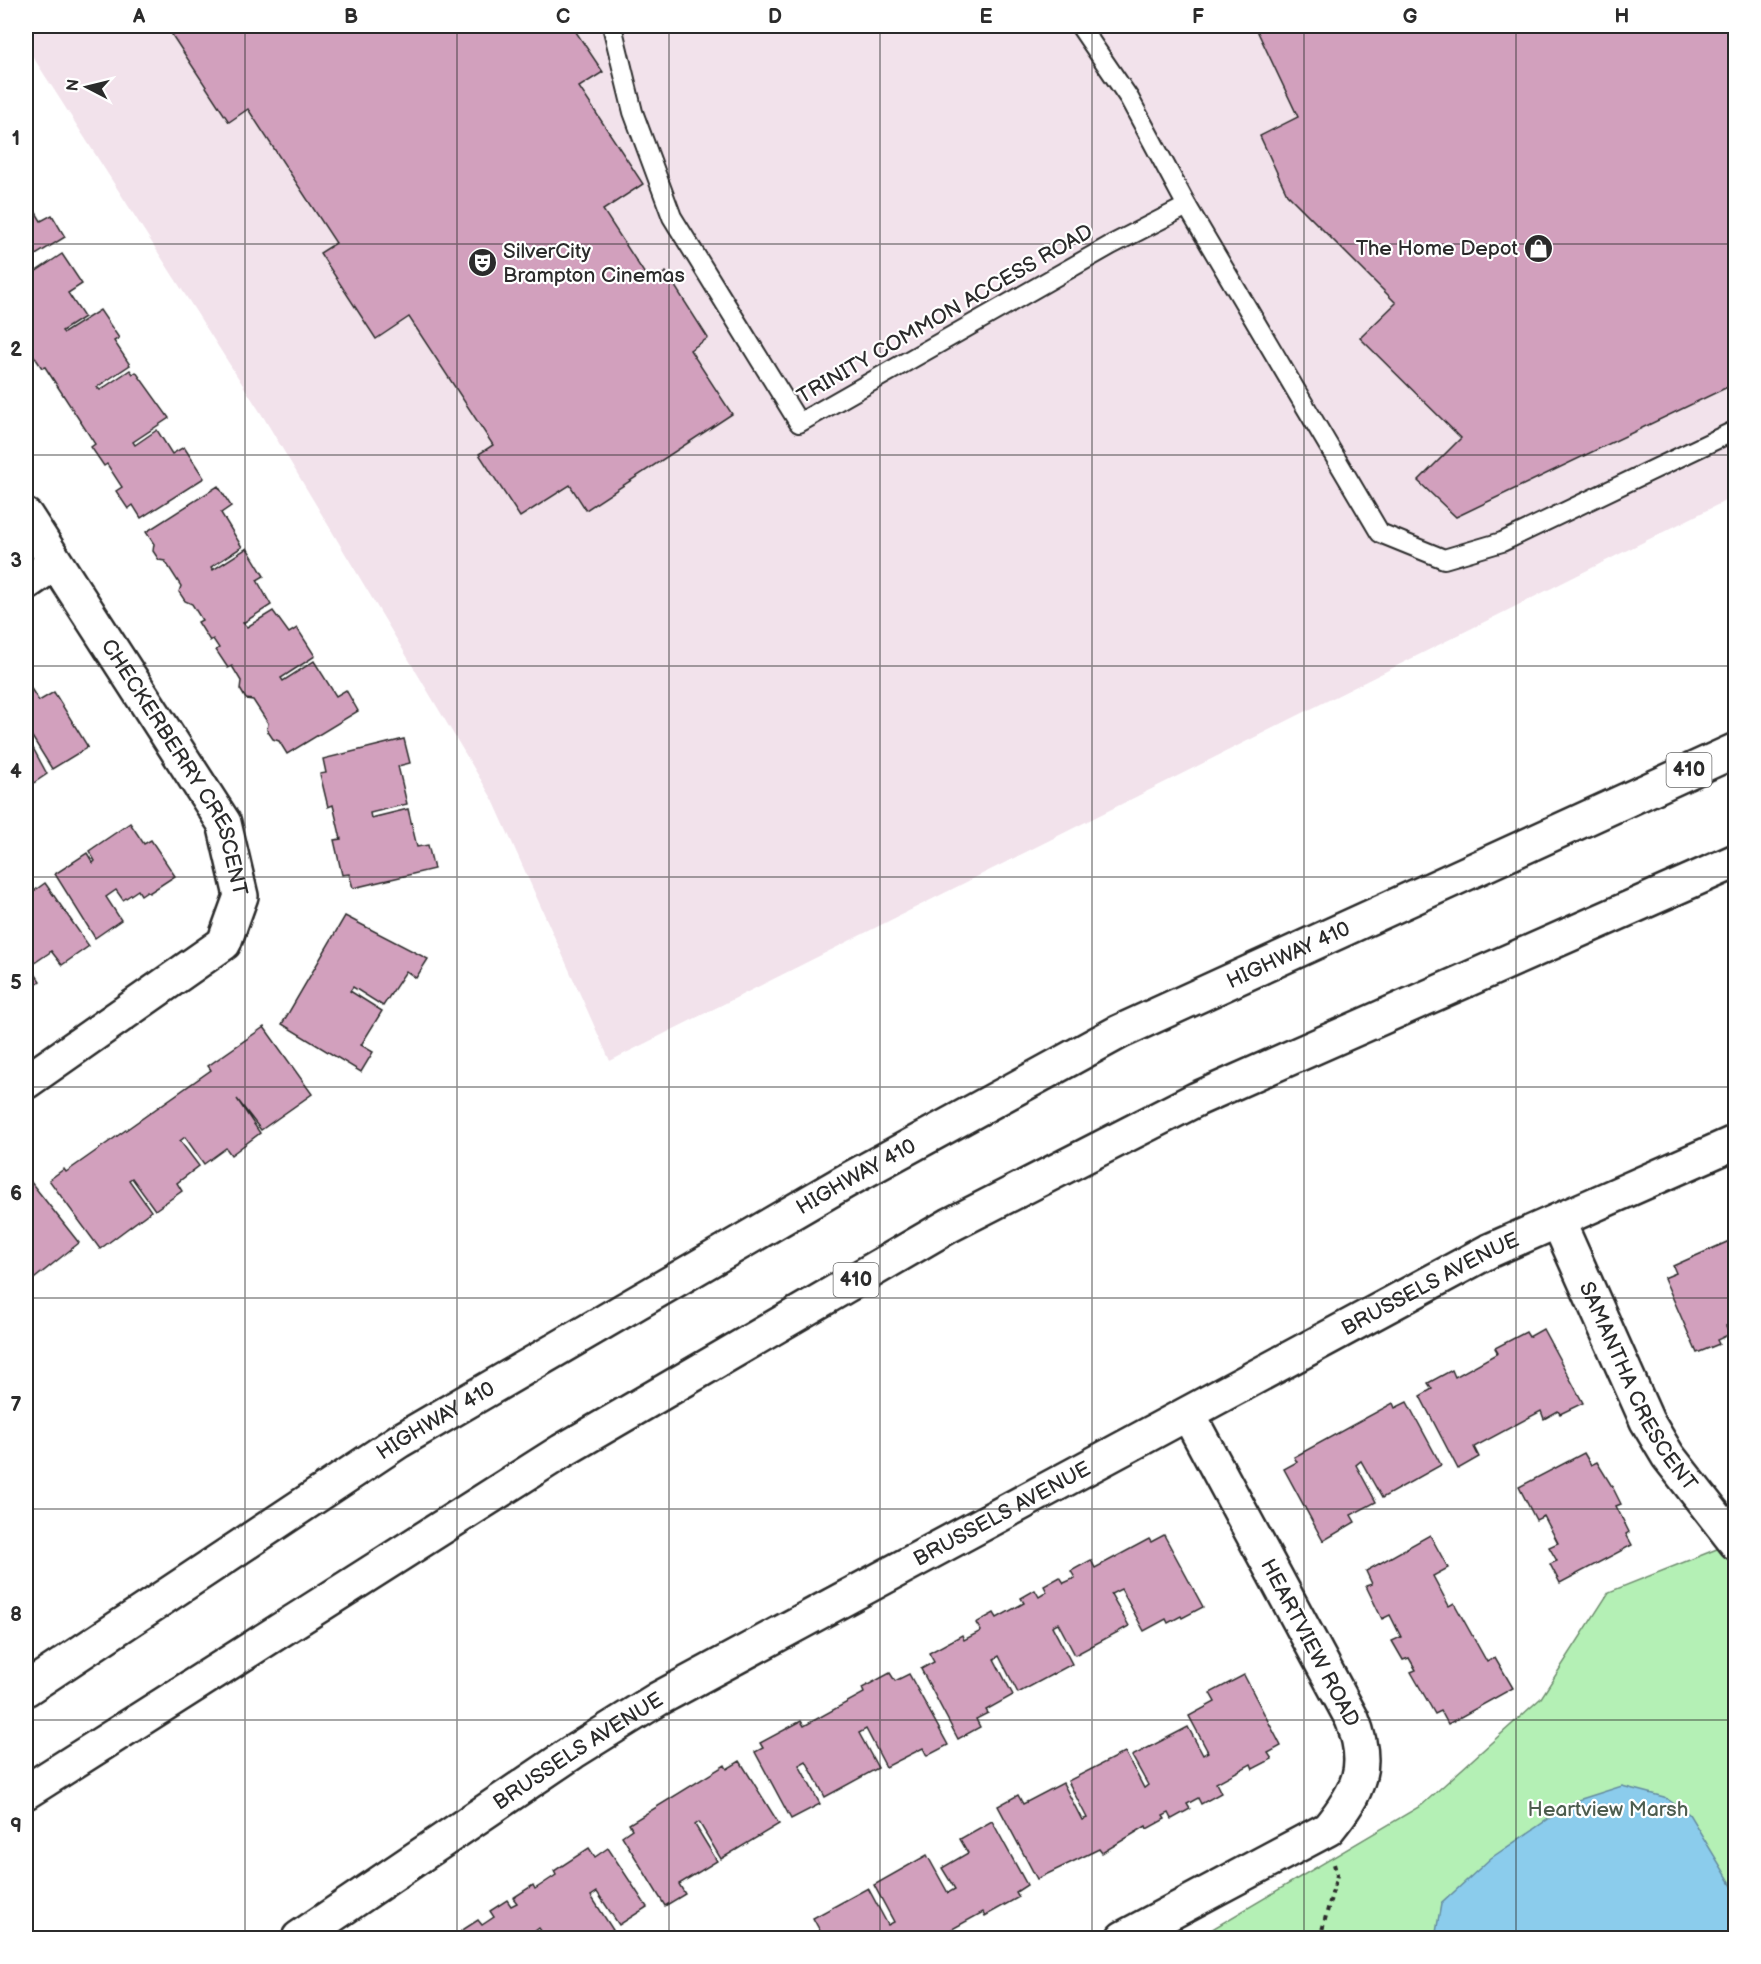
<svg xmlns="http://www.w3.org/2000/svg" width="1761" height="1964" font-family="'Balsamiq Sans',sans-serif">
  <style>
    .built { fill: #f2e2eb }
    .green { fill: #b4f0b5; stroke: #708e70; stroke-width: 1.5 }
    .water { fill: #8bccec; stroke: #658c9f; stroke-width: 1.5 }
    .building { fill: #d2a0bd; stroke: #2b2b2b; stroke-width: 1.5 }
    .lines { fill: none; stroke-linecap: round; stroke-linejoin: round }
    .lane-casing { stroke: #2b2b2b; stroke-width: 22 }
    .street-casing { stroke: #2b2b2b; stroke-width: 38 }
    .highway-casing { stroke: #2b2b2b; stroke-width: 38 }
    .path { stroke: #2b2b2b; stroke-width: 4; stroke-dasharray: 4.5 4.5; stroke-linecap: butt }
    .lane { stroke: #fff; stroke-width: 18 }
    .street { stroke: #fff; stroke-width: 33 }
    .highway { stroke: #fff; stroke-width: 33 }
    .grid { fill: none; stroke: #2b2b2b; stroke-width: 1.5; stroke-opacity: 0.55 }
    .labels { text-anchor: middle; dominant-baseline: central; stroke-width: 4.5; stroke-linejoin: round; paint-order: stroke }
    .shield { fill: #fff; stroke: #6b6b6b; stroke-width: 1.5 }
    .shield-label { font-size: 20px; font-weight: bold; fill: #2b2b2b }
    .poi-label { font-size: 21px; fill: #2b2b2b; stroke: #fff; text-anchor: end }
    .street-label { font-size: 21px; fill: #2b2b2b; stroke: #fff }
    .park-label { font-size: 21px; fill: #4d5c4e; stroke: #fff }
    .neatline { fill: none; stroke: #2b2b2b; stroke-width: 2 }
    .grid-label { font-size: 20px; text-anchor: middle; font-weight: bold; fill: #2b2b2b }
  </style>
  <rect width="100%" height="100%" fill="#fff"/>
  <filter id="ink" filterUnits="userSpaceOnUse"><feTurbulence type="fractalNoise" baseFrequency=".0167" numOctaves="2"/><feDisplacementMap in="SourceGraphic" scale="12" xChannelSelector="R" yChannelSelector="G"/><feConvolveMatrix kernelMatrix="1 2 1 2 8 2 1 2 1" color-interpolation-filters="sRGB"/></filter>
  <g filter="url(#ink)">
    <polygon class="built" points="26,26 1735,26 1735,496 610,1061 493,800 264,418 26,46"/>
    <polygon class="green" points="1722,1547 1735,1565 1735,1938 1197,1938 1422,1805 1541,1698 1609,1592"/>
    <polygon class="water" points="1622,1786 1664,1797 1689,1814 1735,1890 1735,1938 1435,1938 1441,1904 1491,1858 1575,1801"/>
    <g class="building">
      <polygon points="187,26 572,26 603,72 579,87 643,184 603,210 650,282 666,272 708,338 690,350 732,414 586,510 570,485 520,517 479,454 493,445 409,317 376,339 320,253 336,243 248,109 229,122 172,35"/>
      <polygon points="1255,26 1736,26 1736,383 1456,517 1418,481 1461,438 1360,338 1396,303 1287,194 1260,136 1298,117"/>
      <polygon points="26,196 41,221 52,215 65,237 26,261"/>
      <polygon points="62,254 82,284 68,293 84,317 62,331 64,333 100,310 119,338 114,341 130,365 97,387 100,390 130,370 133,374 136,372 169,418 133,442 135,445 157,430 172,454 184,447 204,478 141,518 133,505 128,509 116,491 122,487 107,464 104,466 91,447 95,444 45,367 42,368 30,350 33,348 26,336 26,278"/>
      <polygon points="218,486 231,506 221,513 242,547 211,567 213,570 247,548 264,576 257,580 271,605 243,623 247,627 273,611 289,633 297,628 315,656 281,678 283,681 314,661 336,696 346,690 358,711 287,754 279,741 273,739 267,730 268,723 253,700 246,699 240,689 241,681 232,666 228,668 216,650 219,648 213,639 210,641 198,622 202,620 192,604 185,601 179,592 181,586 165,561 159,560 153,551 154,544 146,532"/>
      <polygon points="26,681 39,701 54,692 88,747 52,769 26,727"/>
      <polygon points="26,735 47,774 26,788"/>
      <polygon points="404,739 410,763 398,766 407,804 370,813 371,818 408,809 417,847 428,845 434,869 353,888 349,874 342,875 334,840 341,839 333,805 328,807 320,774 326,773 323,759"/>
      <polygon points="130,823 144,844 151,840 175,876 149,893 147,891 141,895 138,890 123,900 116,890 106,897 121,920 95,938 55,874 87,853 93,863 95,861 89,851"/>
      <polygon points="45,883 89,946 62,965 51,951 49,953 30,966 40,981 26,991 26,897"/>
      <polygon points="345,916 428,959 416,978 406,971 383,1006 353,987 350,991 382,1011 361,1045 373,1052 361,1072 282,1024"/>
      <polygon points="264,1027 312,1094 261,1130 237,1099 260,1133 231,1155 226,1148 204,1164 185,1137 180,1141 199,1166 177,1183 182,1191 155,1210 132,1178 129,1180 151,1211 100,1249 49,1180 64,1169 66,1172 211,1070 208,1066"/>
      <polygon points="30,1181 79,1243 30,1282 26,1277 26,1184"/>
      <polygon points="1736,1238 1736,1322 1726,1326 1730,1334 1717,1340 1719,1344 1697,1353 1664,1278 1676,1273 1673,1266"/>
      <polygon points="1543,1329 1583,1403 1560,1414 1558,1411 1544,1419 1541,1411 1474,1447 1479,1457 1458,1469 1420,1396 1432,1389 1428,1383 1452,1370 1455,1377 1498,1353 1495,1348 1526,1332 1529,1337"/>
      <polygon points="1407,1402 1441,1465 1382,1498 1361,1461 1356,1465 1376,1502 1351,1515 1355,1522 1323,1541 1284,1469 1297,1462 1294,1457 1393,1403 1395,1408"/>
      <polygon points="1584,1453 1591,1465 1597,1462 1613,1488 1621,1504 1616,1506 1629,1532 1626,1534 1632,1545 1560,1583 1550,1564 1557,1561 1549,1547 1558,1543 1544,1516 1536,1520 1519,1487"/>
      <polygon points="1164,1535 1203,1607 1182,1618 1181,1616 1168,1623 1166,1619 1144,1631 1121,1589 1111,1594 1129,1626 1075,1655 1058,1623 1052,1626 1072,1664 1018,1693 999,1656 994,1659 1013,1695 986,1710 988,1713 976,1719 980,1727 958,1739 921,1669 934,1662 929,1653 962,1635 964,1640 981,1631 976,1623 994,1613 997,1618 1024,1603 1021,1598 1035,1590 1039,1597 1047,1592 1044,1586 1060,1577 1064,1583 1075,1578 1071,1571 1091,1560 1095,1568 1149,1539 1151,1542"/>
      <polygon points="1430,1535 1448,1568 1433,1576 1449,1606 1454,1603 1487,1662 1495,1657 1513,1688 1448,1724 1441,1711 1435,1714 1411,1672 1416,1670 1409,1658 1403,1660 1392,1641 1401,1637 1390,1615 1382,1619 1366,1586 1372,1584 1366,1571"/>
      <polygon points="890,1673 895,1681 909,1674 948,1745 927,1756 923,1748 886,1767 866,1729 859,1733 878,1768 825,1797 806,1761 799,1765 820,1804 791,1819 755,1752 763,1748 760,1743 801,1721 804,1726 864,1693 862,1688"/>
      <polygon points="1244,1675 1281,1746 1268,1753 1272,1759 1253,1769 1251,1764 1216,1783 1221,1793 1201,1804 1198,1798 1187,1804 1190,1809 1172,1819 1169,1813 1163,1816 1165,1819 1147,1829 1146,1826 1102,1853 1099,1849 1037,1879 998,1806 1018,1795 1023,1804 1063,1783 1082,1820 1087,1818 1068,1781 1125,1752 1144,1788 1148,1785 1132,1756 1188,1727 1203,1755 1208,1752 1189,1716 1215,1702 1210,1693"/>
      <polygon points="740,1761 779,1824 721,1859 699,1822 695,1825 717,1861 679,1884 685,1894 665,1906 622,1836 632,1829 629,1824 725,1765 727,1769"/>
      <polygon points="992,1821 1027,1885 1016,1892 1019,1897 985,1916 983,1912 936,1938 824,1938 813,1918 868,1888 888,1925 894,1922 874,1885 927,1855 948,1893 955,1889 942,1868 968,1853 960,1839"/>
      <polygon points="589,1848 595,1857 608,1848 647,1907 619,1925 597,1892 591,1896 613,1930 600,1938 546,1938 539,1928 534,1932 538,1938 458,1938 464,1935 461,1931 478,1920 482,1925 494,1917 490,1911 507,1900 511,1906 517,1903 513,1898 533,1885 535,1889 556,1875 554,1871"/>
      <polygon points="784,1933 787,1938 774,1938"/>
    </g>
    <g class="lines">
      <defs>
        <g id="lane">
          <polyline points="612,26 633,112 672,217 799,423 1111,245 1187,206"/>
          <polyline points="1080,26 1129,98 1187,206 1380,533 1444,559 1502,542 1736,430"/>
        </g>
        <g id="street">
          <path id="s1" d="M26 516 224 823 241 896 224 943 26 1082"/>
          <polyline points="26,583 55,563"/>
          <path id="s2" d="M1558 1221 1647 1421 1668 1456 1736 1543"/>
          <path id="s3" d="M299 1938 573 1752 658 1699 1489 1251 1736 1142"/>
          <path d="M1123 1938 1328 1829C1359 1791 1371 1766 1352 1719L1188 1414"/>
        </g>
        <g id="highway">
          <path id="s4" d="M26 1689 399 1441 846 1181 1119 1032 1736 750"/>
          <polyline points="26,1792 562,1451 950,1225 1197,1099 1736,861"/>
        </g>
      </defs>
      <use href="#lane" class="lane-casing"/>
      <use href="#street" class="street-casing"/>
      <use href="#highway" class="highway-casing"/>
      <polyline class="path" points="1320,1938 1337,1875 1334,1864"/>
      <use href="#lane" class="lane"/>
      <use href="#street" class="street"/>
      <use href="#highway" class="highway"/>
    </g>
  </g>
  <path class="grid" d="M245 26V1938M457 26V1938M669 26V1938M880 26V1938M1092 26V1938M1304 26V1938M1516 26V1938M26 244H1736M26 455H1736M26 666H1736M26 877H1736M26 1087H1736M26 1298H1736M26 1509H1736M26 1720H1736"/>
  <defs>
    <symbol id="shop-disc" viewBox="-11 -11 22 22"><circle r="9.5" fill="#2b2b2b" stroke="#fff"/><path d="M-5-2.5h2.3a2.7 3.5 0 0 1 5.4 0H5L5.5 6h-11ZM-1.5-2.5h3a1.5 2.3 0 0 0-3 0Z" fill="#fff"/></symbol>
    <symbol id="theatre-disc" viewBox="-11 -11 22 22"><circle r="9.5" fill="#2b2b2b" stroke="#fff"/><path d="M-5-5.5Q0-4 5-5.5V0Q5 5 0 6Q-5 5-5 0ZM-3.3-2.5H-1v1.5H-3.3ZM1-2.5H3.3v1.5H1ZM-2.8 1Q0 5.5 2.8 1Z" fill="#fff"/></symbol>
  </defs>
  <g fill-rule="evenodd">
    <use href="#shop-disc" x="1522" y="232" width="33" height="33"/>
    <use href="#theatre-disc" x="466" y="246" width="33" height="33"/>
  </g>
  <g class="labels">
    <g class="shield">
      <rect x="1666.5" y="753" width="45" height="34" rx="4.5"/>
      <rect x="833.5" y="1263" width="45" height="34" rx="4.5"/>
    </g>
    <g class="shield-label">
      <text x="1689" y="770">410</text>
      <text x="856" y="1280">410</text>
    </g>
    <g class="poi-label">
      <text x="1518" y="248">The Home Depot</text>
      <text x="503" y="251" text-anchor="start">SilverCity<tspan x="503" dy="24">Brampton Cinemas</tspan></text>
    </g>
    <g class="street-label">
      <text transform="translate(945 314) rotate(-30)">TRINITY COMMON ACCESS ROAD</text>
      <text stroke="none"><textPath href="#s1" startOffset="294">CHECKERBERRY CRESCENT</textPath></text>
      <text stroke="none"><textPath href="#s4" startOffset="1462">HIGHWAY 410</textPath></text>
      <text stroke="none"><textPath href="#s4" startOffset="976">HIGHWAY 410</textPath></text>
      <text stroke="none"><textPath href="#s3" startOffset="1308">BRUSSELS AVENUE</textPath></text>
      <text stroke="none"><textPath href="#s2" startOffset="184">SAMANTHA CRESCENT</textPath></text>
      <text stroke="none"><textPath href="#s4" startOffset="490">HIGHWAY 410</textPath></text>
      <text stroke="none"><textPath href="#s3" startOffset="822">BRUSSELS AVENUE</textPath></text>
      <text transform="translate(1310 1643) rotate(62)">HEARTVIEW ROAD</text>
      <text stroke="none"><textPath href="#s3" startOffset="336">BRUSSELS AVENUE</textPath></text>
    </g>
    <g class="park-label">
      <text x="1608" y="1809">Heartview Marsh</text>
    </g>
  </g>
  <rect width="1761" height="1964" fill="none" stroke="#fff" stroke-width="66"/>
  <g transform="translate(87 87) rotate(277)" stroke="#ffffff" stroke-width="4.5" paint-order="stroke">
  <path d="M0-4.5L10 22L0 15L-10 22Z" fill="#2b2b2b"/>
  <text y="-9" font-size="16" font-weight="bold" text-anchor="middle" fill="#2b2b2b">N</text>
  </g>
  <rect x="33" y="33" width="1695" height="1898" class="neatline"/>
  <g class="grid-label">
    <text x="139" y="23">A</text>
    <text x="351" y="23">B</text>
    <text x="563" y="23">C</text>
    <text x="775" y="23">D</text>
    <text x="986" y="23">E</text>
    <text x="1198" y="23">F</text>
    <text x="1410" y="23">G</text>
    <text x="1622" y="23">H</text>
    <text x="16" y="145">1</text>
    <text x="16" y="356">2</text>
    <text x="16" y="567">3</text>
    <text x="16" y="778">4</text>
    <text x="16" y="989">5</text>
    <text x="16" y="1200">6</text>
    <text x="16" y="1411">7</text>
    <text x="16" y="1621">8</text>
    <text x="16" y="1832">9</text>
  </g>
</svg>
